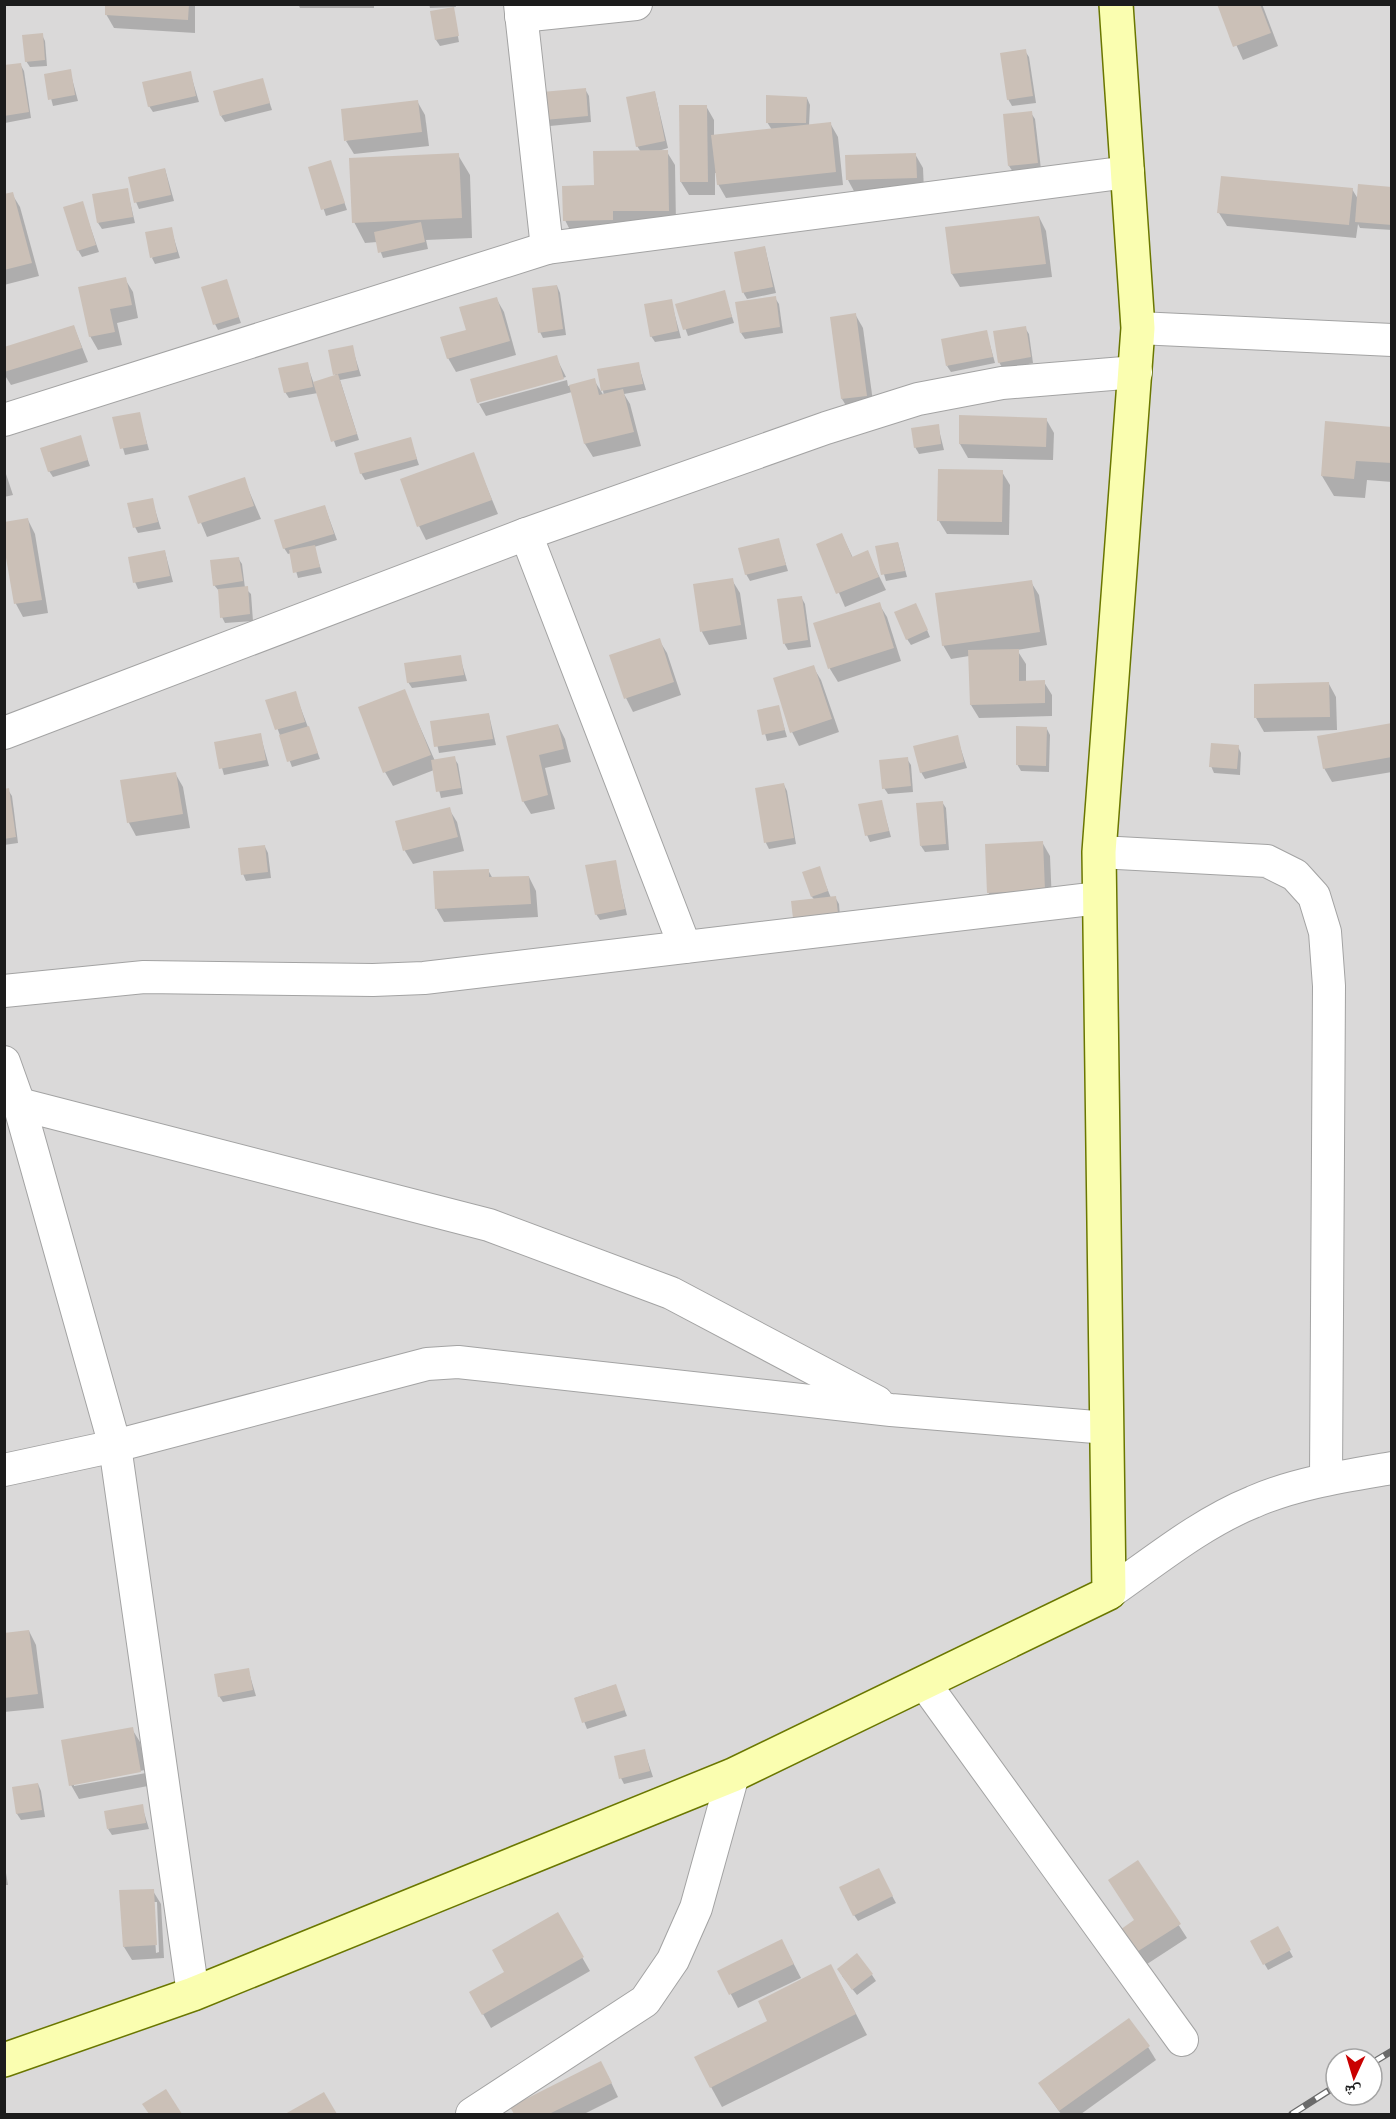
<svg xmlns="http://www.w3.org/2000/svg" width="1396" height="2119" font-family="'Fira Sans','Noto Naskh Arabic',sans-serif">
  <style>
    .residential { fill: #dad9d9; fill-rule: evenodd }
    .shadow { fill: #0003; fill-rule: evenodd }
    .building { fill: #cbc0b7 }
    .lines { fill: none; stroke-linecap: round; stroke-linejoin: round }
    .street-casing { stroke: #a3a3a3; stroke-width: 34 }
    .secondary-casing { stroke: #6a7700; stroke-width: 36 }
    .street { stroke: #fff; stroke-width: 32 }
    .secondary { stroke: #fafeb0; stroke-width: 33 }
    .rail-casing { stroke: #6a6a6a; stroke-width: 7 }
    .rail { stroke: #fff; stroke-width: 4.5; stroke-dasharray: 14; stroke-linecap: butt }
  </style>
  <rect width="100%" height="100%" fill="#efeae1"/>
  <path class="residential" d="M5 5H1391V2114H5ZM1336 2059H1372V2095H1336Z"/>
  <g class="shadow">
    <polygon points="107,4 195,4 195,33 114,28 106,14"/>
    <polygon points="298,4 374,4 374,8 300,8"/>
    <polygon points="429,4 455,4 456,7 430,8"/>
    <polygon points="1218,4 1262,4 1278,46 1243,60"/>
    <polygon points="453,9 459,42 440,46 436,40"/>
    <polygon points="42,35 45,41 47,66 30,67 26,61"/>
    <polygon points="1025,51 1029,57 1036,103 1012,106 1008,99"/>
    <polygon points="20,64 24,71 31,118 5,123 4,67"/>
    <polygon points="70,71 78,101 53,106 45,75"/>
    <polygon points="190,72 199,102 153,112 149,106"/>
    <polygon points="262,79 272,110 225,122 221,116"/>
    <polygon points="585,89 589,96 591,122 550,126 546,120"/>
    <polygon points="655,93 668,148 655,152 667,152 675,165 676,224 572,234 565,220 596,187 641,152 637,146"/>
    <polygon points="807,98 810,105 809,126 830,123 838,137 843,185 726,198 718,184 717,173 715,173 715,195 689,195 681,182 706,106 714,120 714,136 772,130 767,122"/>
    <polygon points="417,101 425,115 429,146 354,154 346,141"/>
    <polygon points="1031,113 1035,119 1041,169 1013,172 1009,166"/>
    <polygon points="915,154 923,168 924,191 855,193 848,180"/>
    <polygon points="458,155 470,175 472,238 426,240 428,249 383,258 377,242 365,243 354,222"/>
    <polygon points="330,161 347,210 326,216 310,168"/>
    <polygon points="165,169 174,201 139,209 136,202"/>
    <polygon points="1392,188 1392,230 1360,228 1358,224 1356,238 1227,226 1219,213 1352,189 1358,199"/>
    <polygon points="127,189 135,223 102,229 98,223"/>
    <polygon points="12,194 20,207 39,276 4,285 4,196"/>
    <polygon points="82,203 99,252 82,257 78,250"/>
    <polygon points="1039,217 1046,231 1052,277 960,287 952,274 947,228"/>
    <polygon points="171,229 180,258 155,264 152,258"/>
    <polygon points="765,248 776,293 747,299 743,292"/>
    <polygon points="125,279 133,292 138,318 117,323 122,345 98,350 90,336"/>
    <polygon points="226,281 241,323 218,330 215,324"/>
    <polygon points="557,286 560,293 566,335 543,338 540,332"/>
    <polygon points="724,292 734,323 688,336 677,305"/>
    <polygon points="496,298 504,312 516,355 456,372 448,358"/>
    <polygon points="775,298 779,304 783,333 745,339 741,333"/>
    <polygon points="671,301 681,338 655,342 651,336"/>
    <polygon points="855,314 863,328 874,409 850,412 842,399"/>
    <polygon points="74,327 88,362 11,385 4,374 4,349"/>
    <polygon points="1025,328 1029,334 1033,363 1003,369 999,362"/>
    <polygon points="986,331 995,363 951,372 947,366"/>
    <polygon points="352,347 361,376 340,380 359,440 336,447 318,393 289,398 285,392 307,364 314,384 336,377 335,374"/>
    <polygon points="556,357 566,377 479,401 479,404 567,380 568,386 594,380 604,396 599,370 638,363 646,390 624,394 630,404 641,446 593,457 585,444 572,392 486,416 478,402 472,380"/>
    <polygon points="139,414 149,450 125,455 114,418"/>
    <polygon points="961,417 1046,419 1054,433 1053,460 968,458 960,444"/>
    <polygon points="938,426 944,450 919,454 915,447"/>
    <polygon points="1392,428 1392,482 1367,480 1365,498 1334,496 1322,476"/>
    <polygon points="80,437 90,466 53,477 49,471"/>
    <polygon points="410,439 419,465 365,480 361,473"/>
    <polygon points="473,454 498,514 426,540 419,526"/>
    <polygon points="4,468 13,495 4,497"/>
    <polygon points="1002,472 1010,485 1009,535 947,534 939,521"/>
    <polygon points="244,479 261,519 207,537 190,497"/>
    <polygon points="152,500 161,529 138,533 135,527"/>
    <polygon points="325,507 337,540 314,547 322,573 298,578 291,553 288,554 284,548"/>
    <polygon points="28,520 35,534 48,613 23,617 16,604 4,537"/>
    <polygon points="842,535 853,558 867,552 886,590 845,607 818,544"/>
    <polygon points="778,539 788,571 750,581 746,574"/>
    <polygon points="898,543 907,577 886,581 876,548"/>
    <polygon points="165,552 173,582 138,589 135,582"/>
    <polygon points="238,558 242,564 245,588 251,594 253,621 225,623 222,617 219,591 214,585"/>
    <polygon points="732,580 740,593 747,639 709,645 702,632 694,586"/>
    <polygon points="1031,582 1039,595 1047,645 1017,650 1026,664 1026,682 1044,682 1052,695 1052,716 979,718 971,705 969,656 951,659 943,645"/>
    <polygon points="801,597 805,604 811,647 788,650 784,643"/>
    <polygon points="879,604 887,617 901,661 838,682 830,669 815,624"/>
    <polygon points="919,611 930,637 911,645 907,639"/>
    <polygon points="659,640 667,653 681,695 633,712 626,698 611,656"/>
    <polygon points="460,657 467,681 412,688 408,682"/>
    <polygon points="813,667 821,680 839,732 799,746 792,732"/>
    <polygon points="1329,684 1336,697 1337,730 1264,732 1256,718 1255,685"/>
    <polygon points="404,691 435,761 454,758 458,764 463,794 441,798 434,770 393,786 385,772 360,708"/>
    <polygon points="295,693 320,759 292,767 267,701"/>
    <polygon points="778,707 787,737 767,741 759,711"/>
    <polygon points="489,715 496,745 439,753 432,722"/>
    <polygon points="558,725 565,739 571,762 545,768 555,809 531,814 523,801 508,737"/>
    <polygon points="1392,725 1392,772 1332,782 1324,768"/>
    <polygon points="1047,729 1050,735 1049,772 1021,771 1017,764"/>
    <polygon points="260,734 269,766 224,775 215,743"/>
    <polygon points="957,737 967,768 925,779 921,772"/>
    <polygon points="1238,747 1241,753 1240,775 1214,773 1211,766"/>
    <polygon points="907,759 911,765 913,792 888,794 884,788"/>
    <polygon points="175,773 183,787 190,828 136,836 129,823 122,781"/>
    <polygon points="784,785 787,791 796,844 769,849 766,843 757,789"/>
    <polygon points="8,790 12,796 18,843 4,845 4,791"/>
    <polygon points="881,801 891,837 870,842 867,835"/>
    <polygon points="942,802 946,808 949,850 925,852 921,846"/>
    <polygon points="449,809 457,822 464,851 413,864 405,851 397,822"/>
    <polygon points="1042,842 1050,856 1052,903 996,906 988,892"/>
    <polygon points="265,847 268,853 271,878 246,881 243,874"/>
    <polygon points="615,862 627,915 600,920 596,914"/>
    <polygon points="819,868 831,898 835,897 839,904 841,929 812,897"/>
    <polygon points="488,870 493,879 529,877 536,891 538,917 444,922 436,908"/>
    <polygon points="29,1631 36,1645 44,1708 4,1712 4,1634"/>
    <polygon points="248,1669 256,1696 223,1702 219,1696"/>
    <polygon points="615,1685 627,1716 587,1729 575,1698"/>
    <polygon points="132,1729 140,1742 145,1770 74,1783 74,1786 146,1773 148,1786 79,1799 71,1785"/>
    <polygon points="644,1750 653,1777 624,1784 621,1778"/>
    <polygon points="38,1784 41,1791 45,1817 21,1820 17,1814 14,1788"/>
    <polygon points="142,1806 149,1829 112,1835 108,1829"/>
    <polygon points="4,1861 8,1885 4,1885"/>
    <polygon points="1138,1862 1187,1938 1141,1968 1119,1932 1136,1921"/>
    <polygon points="878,1870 896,1903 858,1921 854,1915"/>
    <path d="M153 1891 161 1904 164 1958 132 1960 124 1947ZM153 1902H157L159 1952 156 1953Z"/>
    <polygon points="557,1914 590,1971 491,2028 471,1993 506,1972"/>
    <polygon points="1277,1928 1293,1957 1268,1970 1252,1942"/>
    <polygon points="782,1941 801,1978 738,2008 719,1971"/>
    <polygon points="831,1966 867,2035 722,2107 711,2087 769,2021"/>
    <polygon points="872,1975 876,1981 857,1995 842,1976"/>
    <polygon points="1148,2047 1156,2060 1081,2114 1061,2114 1040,2084"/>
    <polygon points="608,2076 618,2097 584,2114 516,2114 512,2107"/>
    <polygon points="323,2094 336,2114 288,2114"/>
  </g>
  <g class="building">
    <polygon points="105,4 189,4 188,20 105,15"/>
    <polygon points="1217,4 1260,4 1271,33 1233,47"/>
    <polygon points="454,7 459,36 435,40 430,11"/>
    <polygon points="43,33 45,60 25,62 22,35"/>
    <polygon points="1026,49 1033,96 1007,100 1000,53"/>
    <polygon points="21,63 29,112 4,116 4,65"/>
    <polygon points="71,69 75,95 48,100 44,74"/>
    <polygon points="191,71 196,96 148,107 142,82"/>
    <polygon points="263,78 270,103 220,116 213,91"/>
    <polygon points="586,88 588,116 545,120 542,92"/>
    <polygon points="655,91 665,141 636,147 626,97"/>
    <polygon points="766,95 807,97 806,123 766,123"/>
    <polygon points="418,100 422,132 344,141 341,109"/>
    <polygon points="679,105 707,105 708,182 680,182"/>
    <polygon points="1032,111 1038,163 1008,166 1003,114"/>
    <polygon points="831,122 836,172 717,185 711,135"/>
    <polygon points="668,150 669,211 613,211 613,220 563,221 562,186 594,185 593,151"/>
    <polygon points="459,153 462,218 352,223 349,158"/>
    <polygon points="916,153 917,178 846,180 845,155"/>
    <polygon points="331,160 345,203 321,210 308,167"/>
    <polygon points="165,168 171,195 134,203 128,177"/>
    <polygon points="1221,176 1353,188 1349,225 1217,213"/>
    <polygon points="1358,184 1392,187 1392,225 1355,222"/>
    <polygon points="128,188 133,217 97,223 92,194"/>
    <polygon points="13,192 32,263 4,270 4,194"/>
    <polygon points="83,201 96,245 77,251 63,207"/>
    <polygon points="1039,216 1046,264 951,274 945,227"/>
    <polygon points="421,222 425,242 378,253 374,232"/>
    <polygon points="172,227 177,252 150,258 145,232"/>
    <polygon points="765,246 773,287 742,293 734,252"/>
    <polygon points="126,277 132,305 110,309 115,332 89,337 78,287"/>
    <polygon points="227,279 239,317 213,325 201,287"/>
    <polygon points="557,285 563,329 538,333 532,288"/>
    <polygon points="725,290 732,317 683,330 675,304"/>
    <polygon points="776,296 780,327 740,333 735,302"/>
    <polygon points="497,297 510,341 447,359 440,337 466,330 459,307"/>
    <polygon points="672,299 678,331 650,337 644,304"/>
    <polygon points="856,313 867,396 841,399 830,317"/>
    <polygon points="74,325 82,348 4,372 4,347"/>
    <polygon points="1026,326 1031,357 998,363 993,331"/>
    <polygon points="987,330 993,357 946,366 941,339"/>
    <polygon points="353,345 358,370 333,375 328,350"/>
    <polygon points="557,355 564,379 477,403 470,379"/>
    <polygon points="308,362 313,387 284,393 278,368"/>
    <polygon points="639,362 643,384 601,391 597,369"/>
    <polygon points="338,374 357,434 331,442 313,382"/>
    <polygon points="595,378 599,395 623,389 634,432 584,444 569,385"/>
    <polygon points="140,412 147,444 120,449 112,417"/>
    <polygon points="959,415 1047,418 1046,447 959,444"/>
    <polygon points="1325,421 1392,427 1392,463 1356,461 1354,479 1321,476"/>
    <polygon points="939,424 941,444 914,448 911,428"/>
    <polygon points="81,435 88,460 48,472 40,448"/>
    <polygon points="411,437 417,459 360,474 354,453"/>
    <polygon points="474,452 492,500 417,527 400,479"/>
    <polygon points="938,469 1003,470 1002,522 937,521"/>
    <polygon points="245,477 254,506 198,524 188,496"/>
    <polygon points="153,498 158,522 133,528 127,503"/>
    <polygon points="325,505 334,534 283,549 274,520"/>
    <polygon points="28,518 42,600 14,604 4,546 4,522"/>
    <polygon points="842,533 852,557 868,550 879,577 836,594 816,544"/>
    <polygon points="779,538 786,565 745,575 738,548"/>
    <polygon points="898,542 905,571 881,575 875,546"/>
    <polygon points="315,545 320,567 293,573 289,550"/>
    <polygon points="165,550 170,576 133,583 128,557"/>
    <polygon points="239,557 243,581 213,586 210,560"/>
    <polygon points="733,578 741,625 700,632 693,584"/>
    <polygon points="1032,580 1040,632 942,646 935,593"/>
    <polygon points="248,586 250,614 220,618 218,589"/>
    <polygon points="802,596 808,640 783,644 777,599"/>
    <polygon points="880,602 894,648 828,669 813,623"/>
    <polygon points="916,603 928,630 906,640 894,612"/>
    <polygon points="660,638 674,682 624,699 609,655"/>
    <polygon points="1019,649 1019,681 1045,680 1045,703 970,705 968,650"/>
    <polygon points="461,655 464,675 407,683 404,663"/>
    <polygon points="814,665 832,719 790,733 773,678"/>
    <polygon points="1329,682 1330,717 1254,718 1254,684"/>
    <polygon points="405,689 431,755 383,773 358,707"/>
    <polygon points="296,691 305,722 275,730 265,700"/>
    <polygon points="779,705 785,730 762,735 757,710"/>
    <polygon points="489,713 493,739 434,747 430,721"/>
    <polygon points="1392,723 1392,757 1323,769 1317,736"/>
    <polygon points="558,724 564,749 539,755 548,795 522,802 506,736"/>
    <polygon points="309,726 318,753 287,762 279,735"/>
    <polygon points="1016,726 1047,727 1046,766 1016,765"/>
    <polygon points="261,733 266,760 219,769 214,742"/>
    <polygon points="958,735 964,762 920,773 913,746"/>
    <polygon points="1211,743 1239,745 1237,769 1209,767"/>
    <polygon points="455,756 461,788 436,792 431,760"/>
    <polygon points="908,757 911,786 882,789 879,760"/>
    <polygon points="176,772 183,814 127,823 120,780"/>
    <polygon points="784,783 794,838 764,843 755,788"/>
    <polygon points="9,788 16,837 4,839 4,789"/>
    <polygon points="882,800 889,831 865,836 858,804"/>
    <polygon points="943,801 946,844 920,846 916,803"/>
    <polygon points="450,807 458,837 403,851 395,821"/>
    <polygon points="1043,841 1045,890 987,893 985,844"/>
    <polygon points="265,845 268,872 241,875 238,848"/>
    <polygon points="616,860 625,909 595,915 585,865"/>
    <polygon points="820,866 828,891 811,897 802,872"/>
    <polygon points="489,869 489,877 529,876 531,904 435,909 433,871"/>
    <polygon points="836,896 839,922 794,927 791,901"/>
    <polygon points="29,1630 38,1694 4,1698 4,1633"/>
    <polygon points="249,1668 253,1690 218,1697 214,1674"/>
    <polygon points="616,1684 625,1710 582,1723 574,1698"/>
    <polygon points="133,1727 141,1772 69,1786 61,1740"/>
    <polygon points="645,1749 650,1771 619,1779 614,1756"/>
    <polygon points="38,1783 42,1810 16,1814 12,1787"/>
    <polygon points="143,1804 146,1823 107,1829 104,1811"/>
    <polygon points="1138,1860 1181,1924 1132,1955 1117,1932 1134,1920 1108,1880"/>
    <polygon points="879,1868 893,1896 853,1916 839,1887"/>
    <polygon points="154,1889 157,1945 123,1947 119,1890"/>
    <polygon points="558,1912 584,1957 482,2015 469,1992 504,1972 492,1950"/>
    <polygon points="1278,1926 1291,1950 1263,1965 1250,1941"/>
    <polygon points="782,1939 794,1964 729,1995 717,1971"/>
    <polygon points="857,1953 873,1974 852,1990 837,1969"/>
    <polygon points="831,1964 856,2014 710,2088 694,2057 767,2021 758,2001"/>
    <polygon points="1129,2018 1150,2046 1059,2111 1038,2083"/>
    <polygon points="601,2061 612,2083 549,2114 514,2114 510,2107"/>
    <polygon points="166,2089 182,2114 149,2114 142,2104"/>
    <polygon points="324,2092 337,2114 285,2114"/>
  </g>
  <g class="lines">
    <defs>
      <g id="street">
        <polyline points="520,4 547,248"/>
        <polyline points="521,16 636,4"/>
        <polyline points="1138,328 1392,340"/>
        <polyline points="4,420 547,248 1128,172"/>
        <polyline points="526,534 685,947"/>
        <polyline points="4,733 526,534 826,428 918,399 1002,383 1136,372"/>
        <polyline points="1099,852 1267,861 1295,875 1314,896 1325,932 1329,986 1326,1479"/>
        <polyline points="4,991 144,977 373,980 424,978 1099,898"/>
        <polyline points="4,1062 19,1104 115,1446 193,1994"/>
        <polyline points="4,1096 19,1104 489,1225 671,1293 877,1402"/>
        <polyline points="4,1470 115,1446 427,1364 458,1362 891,1410 1107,1428"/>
        <path d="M1109 1593C1155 1561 1201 1523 1253 1502 1296 1483 1345 1476 1392 1468"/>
        <polyline points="925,1684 1182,2040"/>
        <polyline points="472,2114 645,2001 673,1960 696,1908 733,1775"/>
      </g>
      <polyline id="secondary" points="4,2060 193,1994 733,1775 1109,1593 1099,852 1138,328 1116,4"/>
    </defs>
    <use href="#street" class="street-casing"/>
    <use href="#secondary" class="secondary-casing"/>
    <use href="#street" class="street"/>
    <use href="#secondary" class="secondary"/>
    <defs>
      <g id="rail">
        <polyline points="1372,2063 1392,2051"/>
        <polyline points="1292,2114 1336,2086"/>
      </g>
    </defs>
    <use href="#rail" class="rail-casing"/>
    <use href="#rail" class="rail"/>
  </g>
  <rect width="1396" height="2119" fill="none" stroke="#1c1c1c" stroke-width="12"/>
  <g transform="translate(1354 2077) rotate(184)"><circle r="28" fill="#ffffff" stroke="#a4a4a4" stroke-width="1.5"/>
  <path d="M0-4.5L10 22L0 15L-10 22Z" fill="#c90000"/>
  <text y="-9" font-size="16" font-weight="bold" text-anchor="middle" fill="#1c1c1c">ش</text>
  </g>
</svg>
